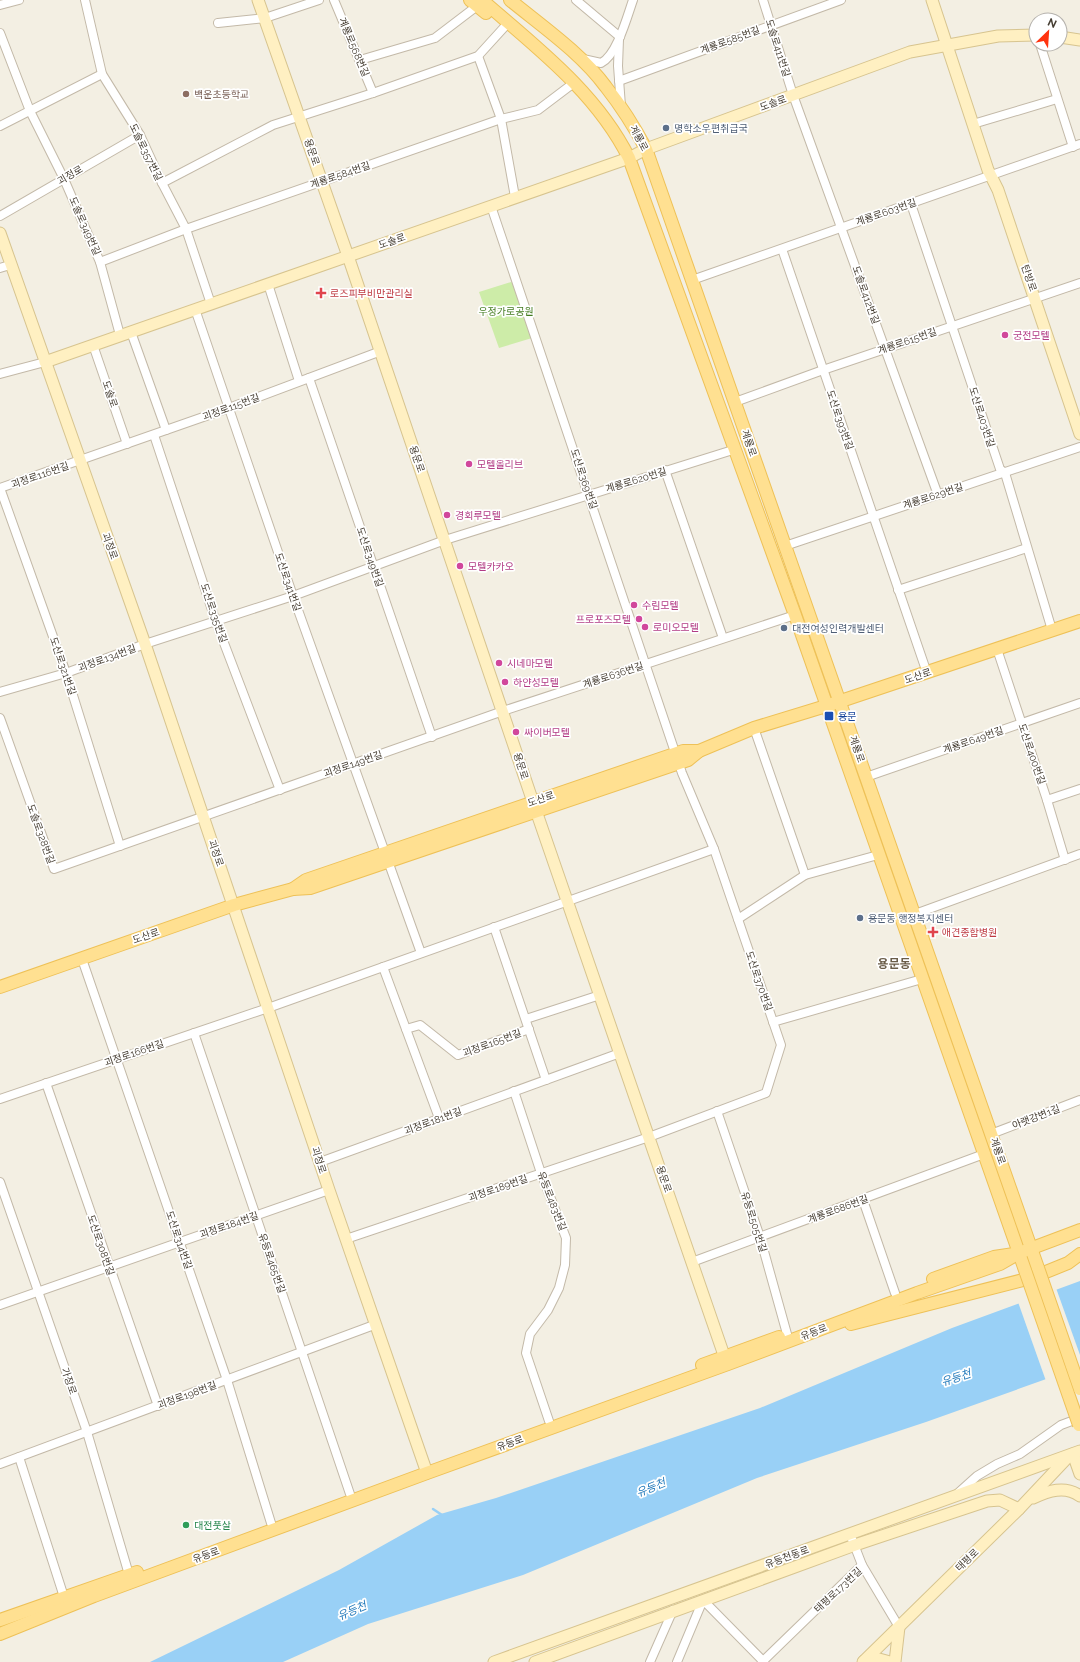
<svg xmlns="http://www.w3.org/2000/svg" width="1080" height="1662" font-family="Raleway,'Noto Sans KR',sans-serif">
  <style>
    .green { fill: #cdeca8 }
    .water { fill: #99d0f6 }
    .pier { fill: #f3efe3 }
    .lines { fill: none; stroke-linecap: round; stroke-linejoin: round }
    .stream { stroke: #99d0f6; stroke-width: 2.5 }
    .street-casing { stroke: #c3b9a8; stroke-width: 10 }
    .secondary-casing { stroke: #d7c48f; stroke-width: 13 }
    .primary-casing { stroke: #eec157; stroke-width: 14 }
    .street { stroke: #fff; stroke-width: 8 }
    .secondary { stroke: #fff0c2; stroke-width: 11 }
    .primary { stroke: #ffe091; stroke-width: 12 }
    .primary-bridge-casing { stroke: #eec157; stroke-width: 14; stroke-linecap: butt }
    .primary-bridge { stroke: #ffe091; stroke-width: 12 }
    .education-dot { fill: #8d6e63; stroke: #fff; stroke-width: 1.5 }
    .service-dot { fill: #5c6f8a; stroke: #fff; stroke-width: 1.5 }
    .health-dot { fill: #e0444e; stroke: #fff; stroke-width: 1.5 }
    .hotel-dot { fill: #d1479c; stroke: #fff; stroke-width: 1.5 }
    .transit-dot { fill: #1a4fb4; stroke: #fff; stroke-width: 1.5 }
    .leisure-dot { fill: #2e9e5b; stroke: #fff; stroke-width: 1.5 }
    .labels { text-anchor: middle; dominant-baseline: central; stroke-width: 3.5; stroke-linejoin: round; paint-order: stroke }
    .street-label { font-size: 10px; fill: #463e33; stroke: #fff }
    .education-label { font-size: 10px; fill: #785e54; stroke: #fff; text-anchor: start }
    .service-label { font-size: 10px; fill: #4e5e75; stroke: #fff; text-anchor: start }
    .health-label { font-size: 10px; fill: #be3a42; stroke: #fff; text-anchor: start }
    .park-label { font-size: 10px; fill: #447c21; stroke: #fff }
    .hotel-label { font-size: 10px; fill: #b23c85; stroke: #fff; text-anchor: start }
    .transit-label { font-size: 10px; fill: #164399; stroke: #fff; text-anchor: start }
    .leisure-label { font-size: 10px; fill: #27864d; stroke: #fff; text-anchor: start }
    .water-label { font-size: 11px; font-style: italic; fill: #237abb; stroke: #fff }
    .quarter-label { font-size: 12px; font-weight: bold; fill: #6a5d49; stroke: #fff }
  </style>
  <rect width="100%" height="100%" fill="#f3efe3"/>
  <polygon class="green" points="511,282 519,287 532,338 499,348 479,292"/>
  <polygon class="water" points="1080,1281 1080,1367 926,1422 757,1478 523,1575 368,1624 283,1662 150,1662 339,1570 437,1515 496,1498 760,1408 952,1328"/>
  <polygon class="pier" points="1056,1288 1080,1355 1080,1369 1046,1381 1018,1302"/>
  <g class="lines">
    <polyline class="stream" points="433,1509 442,1515"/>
    <defs>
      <g id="street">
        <polyline points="85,0 102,74 140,135 162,183 186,229 211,304"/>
        <polyline points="334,0 373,93"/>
        <polyline points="576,0 620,37"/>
        <polyline points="763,0 793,95 938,495"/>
        <polyline points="0,5 19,0"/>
        <polyline points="218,23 265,18 319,0"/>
        <polyline points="0,33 30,111 64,179 100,262 120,335"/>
        <polyline points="619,39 618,66 621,106"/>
        <polyline points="1040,44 1073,147"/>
        <polyline points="478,56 501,119 515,197"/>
        <path d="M583 59 601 63C617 55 627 17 633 0"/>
        <polyline points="360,60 435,38 477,6"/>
        <polyline points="619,81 841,0"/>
        <polyline points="973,124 1057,99"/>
        <polyline points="0,126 102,74"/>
        <polyline points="162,183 273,125 373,93 478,56 508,23"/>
        <polyline points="911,204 1000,469 1005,473 1052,630"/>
        <polyline points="0,216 140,135"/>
        <polyline points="782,249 927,673"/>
        <polyline points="100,262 186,229 501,119 538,110 575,82"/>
        <polyline points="0,268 10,265"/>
        <polyline points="692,280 1080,144"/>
        <polyline points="268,284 299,381"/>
        <polyline points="195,309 293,596 421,953"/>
        <polyline points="131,332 166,430"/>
        <polyline points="93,345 127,444"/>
        <polyline points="0,374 45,362"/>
        <polyline points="309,378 432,737"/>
        <polyline points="735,402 823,370 1080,283"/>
        <polyline points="154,435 216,622 280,790"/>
        <polyline points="665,470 723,638"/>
        <polyline points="0,488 229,408 381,351"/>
        <polyline points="0,488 66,673 120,846"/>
        <polyline points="785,546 1080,447"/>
        <polyline points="898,590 1027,548"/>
        <polyline points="997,649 1047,800 1065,860"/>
        <polyline points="0,692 66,673 145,644 293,596 445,540 736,449"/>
        <polyline points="0,718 54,869 503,711 795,615"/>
        <polyline points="754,728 805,875"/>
        <polyline points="866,777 1080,703"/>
        <polyline points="1047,800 1080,789"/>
        <polyline points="915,914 1080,854"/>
        <polyline points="738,919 805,875 878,855"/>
        <polyline points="494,927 546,1080"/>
        <polyline points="82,959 227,1380 271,1523"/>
        <polyline points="383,967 439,1118"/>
        <polyline points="526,1019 600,995"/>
        <polyline points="773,1022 922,979"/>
        <polyline points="406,1029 420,1025 458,1055 529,1029"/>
        <polyline points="194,1033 350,1494"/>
        <polyline points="46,1083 158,1406"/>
        <polyline points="514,1091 541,1173 566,1238 565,1265 559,1288 548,1310 530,1334 526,1353 549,1421"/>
        <polyline points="0,1099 268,1008 714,849"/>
        <polyline points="717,1111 760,1237 787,1334"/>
        <polyline points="991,1134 1080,1100"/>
        <polyline points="320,1162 620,1053"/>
        <polyline points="0,1182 87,1432 130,1578"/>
        <polyline points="863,1200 895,1293"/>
        <polyline points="346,1239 649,1137 766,1093 781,1045 714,849 682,773 491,206"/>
        <polyline points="692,1262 984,1154"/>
        <polyline points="0,1305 329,1190"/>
        <polyline points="19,1457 64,1597"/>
        <polyline points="0,1464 374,1325"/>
        <polyline points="957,1494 977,1476 997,1464 1020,1454 1061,1425 1080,1418"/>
        <polyline points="850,1534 862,1565 899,1627"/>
        <polyline points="650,1662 673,1610"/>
        <polyline points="677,1662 703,1600 764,1662"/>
        <polyline points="762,1662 862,1565"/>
      </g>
      <g id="secondary">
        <polyline points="258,0 348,256 533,802 727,1364"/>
        <polyline points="932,0 988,170 998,190 1080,434"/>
        <polyline points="1060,37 1080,40"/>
        <polyline points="0,233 145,644 329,1190 427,1473"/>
        <polyline points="45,362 629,158 646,149 910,52 998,36 1036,35"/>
        <polyline points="1073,1454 1080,1474"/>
        <path d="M1033 1498C1048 1491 1065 1485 1080 1496"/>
        <polyline points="864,1661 879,1659 890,1662"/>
        <polyline points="494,1662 1080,1451"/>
        <polyline points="535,1662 855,1545 987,1501 1000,1500 1019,1509"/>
        <polyline points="863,1662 1019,1509 1069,1456"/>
        <polyline points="895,1662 899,1627"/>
      </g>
      <g id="primary">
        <polyline points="470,0 486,13"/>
        <path d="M482 0C536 47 596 92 629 158L795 615 1026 1273"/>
        <path d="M510 0C543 27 581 53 606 87 621 106 635 128 646 149L1038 1268"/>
        <polyline points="293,889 306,880 683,751 699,751"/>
        <polyline points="0,987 234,905 293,889 310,888 679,763 688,760 699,751 754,728 826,706 1080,621"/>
        <polyline points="933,1279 994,1257 1014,1254"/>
        <polyline points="851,1324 1031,1278 1068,1263 1080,1254"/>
        <polyline points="702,1365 779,1337"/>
        <polyline points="0,1620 137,1572"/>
        <polyline points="0,1634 94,1596 427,1473 728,1364 917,1293 1000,1264 1019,1253 1080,1230"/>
      </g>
    </defs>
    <use href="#street" class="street-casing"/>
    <use href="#secondary" class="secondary-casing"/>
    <use href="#primary" class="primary-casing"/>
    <use href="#street" class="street"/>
    <use href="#secondary" class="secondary"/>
    <use href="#primary" class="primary"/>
    <defs>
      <g id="primary-bridge">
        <polyline points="1038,1268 1080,1389"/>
        <polyline points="1026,1273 1079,1425"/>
      </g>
    </defs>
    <use href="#primary-bridge" class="primary-bridge-casing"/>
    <use href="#primary-bridge" class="primary-bridge"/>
  </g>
  <circle class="education-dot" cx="186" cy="94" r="4"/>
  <g class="service-dot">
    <circle cx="666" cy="128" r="4"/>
    <circle cx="784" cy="628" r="4"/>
    <circle cx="860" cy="918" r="4"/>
  </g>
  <g class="health-dot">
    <path d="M319 287h4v4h4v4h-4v4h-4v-4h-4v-4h4z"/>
    <path d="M931 926h4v4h4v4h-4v4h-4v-4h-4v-4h4z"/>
  </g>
  <g class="hotel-dot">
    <circle cx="1005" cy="335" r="4"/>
    <circle cx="469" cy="464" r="4"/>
    <circle cx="447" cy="515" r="4"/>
    <circle cx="460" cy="566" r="4"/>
    <circle cx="634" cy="605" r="4"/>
    <circle cx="639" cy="619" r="4"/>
    <circle cx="645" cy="627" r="4"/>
    <circle cx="499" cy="663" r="4"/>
    <circle cx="505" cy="682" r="4"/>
    <circle cx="516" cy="732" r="4"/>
  </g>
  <rect class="transit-dot" x="824" y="711" width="10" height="10" rx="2"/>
  <circle class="leisure-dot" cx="186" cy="1525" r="4"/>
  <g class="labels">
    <g class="street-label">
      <text transform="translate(730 40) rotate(-20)">계룡로585번길</text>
      <text transform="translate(354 47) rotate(67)">계룡로568번길</text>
      <text transform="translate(778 48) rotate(72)">도솔로411번길</text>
      <text transform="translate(773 103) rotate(-20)">도솔로</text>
      <text transform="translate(639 138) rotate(62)">계룡로</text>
      <text transform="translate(146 152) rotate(64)">도솔로357번길</text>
      <text transform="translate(312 152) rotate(71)">용문로</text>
      <text transform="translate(70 175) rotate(-30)">괴정로</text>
      <text transform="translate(340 175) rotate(-19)">계룡로584번길</text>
      <text transform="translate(886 212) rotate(-19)">계룡로603번길</text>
      <text transform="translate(85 226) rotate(66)">도솔로349번길</text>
      <text transform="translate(392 241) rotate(-19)">도솔로</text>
      <text transform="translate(1029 278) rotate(71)">탄방로</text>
      <text transform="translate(866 295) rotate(70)">도솔로412번길</text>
      <text transform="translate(907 341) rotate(-19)">계룡로615번길</text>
      <text transform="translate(110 394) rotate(71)">도솔로</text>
      <text transform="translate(231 407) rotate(-20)">괴정로115번길</text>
      <text transform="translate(982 417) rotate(72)">도산로403번길</text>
      <text transform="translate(840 420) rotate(71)">도산로393번길</text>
      <text transform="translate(749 443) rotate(71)">계룡로</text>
      <text transform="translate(417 459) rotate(71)">용문로</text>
      <text transform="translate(40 475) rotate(-19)">괴정로116번길</text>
      <text transform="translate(584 479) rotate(71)">도산로369번길</text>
      <text transform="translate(636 480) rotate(-17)">계룡로620번길</text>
      <text transform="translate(933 496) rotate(-18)">계룡로629번길</text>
      <text transform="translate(110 546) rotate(70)">괴정로</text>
      <text transform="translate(370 557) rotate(71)">도산로349번길</text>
      <text transform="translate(288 582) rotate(71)">도산로341번길</text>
      <text transform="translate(214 613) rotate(71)">도산로335번길</text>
      <text transform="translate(107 658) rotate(-20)">괴정로134번길</text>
      <text transform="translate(63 666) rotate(71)">도산로321번길</text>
      <text transform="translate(613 675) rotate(-18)">계룡로636번길</text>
      <text transform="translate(918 676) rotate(-19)">도산로</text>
      <text transform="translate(973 740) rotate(-19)">계룡로649번길</text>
      <text transform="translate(857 749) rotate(71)">계룡로</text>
      <text transform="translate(1032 754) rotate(71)">도산로400번길</text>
      <text transform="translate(353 764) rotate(-19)">괴정로149번길</text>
      <text transform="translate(521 766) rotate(72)">용문로</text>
      <text transform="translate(541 799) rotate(-19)">도산로</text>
      <text transform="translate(41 834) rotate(70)">도솔로328번길</text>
      <text transform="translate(216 853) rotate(71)">괴정로</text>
      <text transform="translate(146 936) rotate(-19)">도산로</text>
      <text transform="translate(759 981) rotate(71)">도산로370번길</text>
      <text transform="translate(492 1043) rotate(-20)">괴정로165번길</text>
      <text transform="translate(134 1053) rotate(-19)">괴정로166번길</text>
      <text transform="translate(1036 1117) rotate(-21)">아랫강변1길</text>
      <text transform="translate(433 1121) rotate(-20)">괴정로181번길</text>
      <text transform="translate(998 1151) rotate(71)">계룡로</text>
      <text transform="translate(319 1160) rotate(72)">괴정로</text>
      <text transform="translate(664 1179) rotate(71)">용문로</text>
      <text transform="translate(498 1188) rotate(-19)">괴정로189번길</text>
      <text transform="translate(552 1201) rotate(69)">유등로483번길</text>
      <text transform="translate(838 1209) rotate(-20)">계룡로686번길</text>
      <text transform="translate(754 1222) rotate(72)">유등로505번길</text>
      <text transform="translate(229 1225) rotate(-19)">괴정로184번길</text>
      <text transform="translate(179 1240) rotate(71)">도산로314번길</text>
      <text transform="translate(101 1245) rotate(71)">도산로308번길</text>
      <text transform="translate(272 1263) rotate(71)">유등로465번길</text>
      <text transform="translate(814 1332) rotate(-21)">유등로</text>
      <text transform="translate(69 1381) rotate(71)">가장로</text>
      <text transform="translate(187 1395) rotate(-20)">괴정로198번길</text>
      <text transform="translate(510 1443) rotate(-20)">유등로</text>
      <text transform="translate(206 1555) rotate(-20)">유등로</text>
      <text transform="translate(787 1557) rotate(-20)">유등천동로</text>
      <text transform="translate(967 1560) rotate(-44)">태평로</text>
      <text transform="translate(838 1590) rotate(-43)">태평로173번길</text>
    </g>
    <g class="education-label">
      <text x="194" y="94">백운초등학교</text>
    </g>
    <g class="service-label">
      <text x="674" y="128">명학소우편취급국</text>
      <text x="792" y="628">대전여성인력개발센터</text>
      <text x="868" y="918">용문동 행정복지센터</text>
    </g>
    <g class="health-label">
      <text x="330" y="293">로즈피부비만관리실</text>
      <text x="942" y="932">애견종합병원</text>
    </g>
    <g class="park-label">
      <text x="506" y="311">우정가로공원</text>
    </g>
    <g class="hotel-label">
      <text x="1013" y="335">궁전모텔</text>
      <text x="477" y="464">모텔올리브</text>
      <text x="455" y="515">경회루모텔</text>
      <text x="468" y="566">모텔카카오</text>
      <text x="642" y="605">수림모텔</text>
      <text x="631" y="619" text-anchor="end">프로포즈모텔</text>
      <text x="653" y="627">로미오모텔</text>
      <text x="507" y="663">시네마모텔</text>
      <text x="513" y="682">하얀성모텔</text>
      <text x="524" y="732">싸이버모텔</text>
    </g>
    <g class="transit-label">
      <text x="838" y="716">용문</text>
    </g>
    <g class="leisure-label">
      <text x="194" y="1525">대전풋살</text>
    </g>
    <g class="water-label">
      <text transform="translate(956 1378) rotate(-18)">유등천</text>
      <text transform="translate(651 1488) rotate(-22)">유등천</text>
      <text transform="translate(352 1611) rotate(-23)">유등천</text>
    </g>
    <g class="quarter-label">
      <text x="894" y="964">용문동</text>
    </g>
  </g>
  <g transform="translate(1048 32) rotate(25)"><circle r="19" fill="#ffffff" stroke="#b5b2ad"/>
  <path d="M0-3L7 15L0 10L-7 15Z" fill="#ff330f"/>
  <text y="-6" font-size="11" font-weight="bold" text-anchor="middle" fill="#463e33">N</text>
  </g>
</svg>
